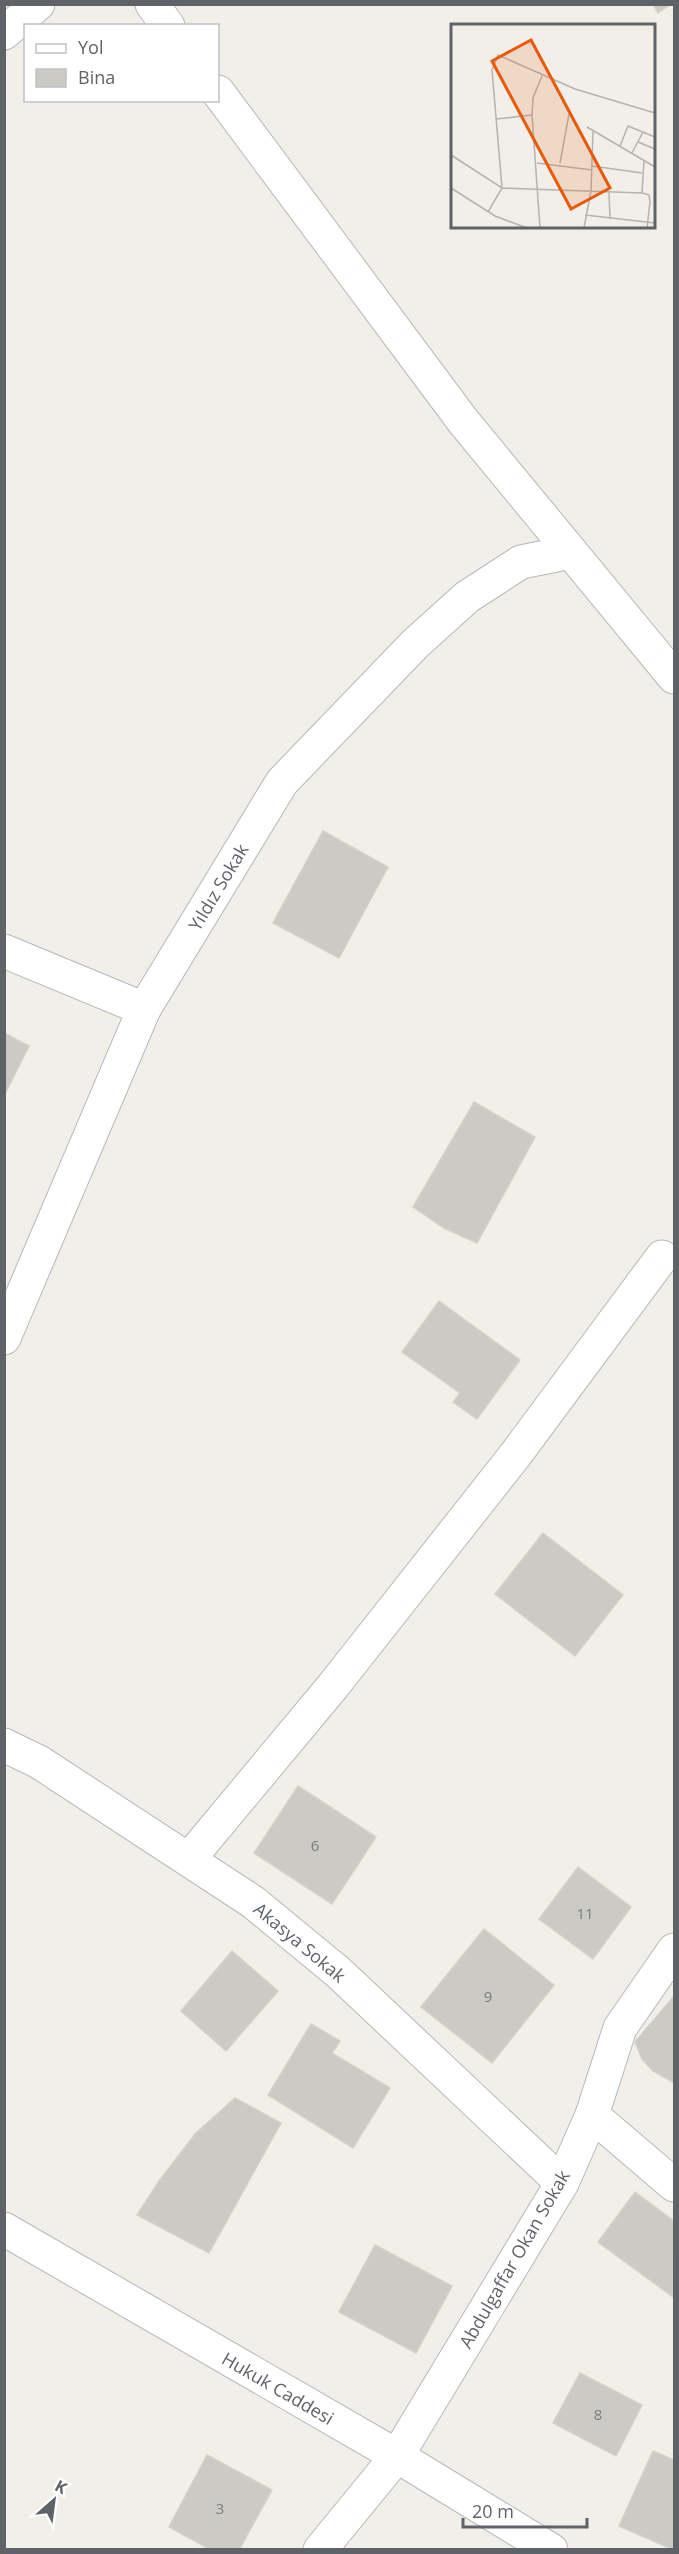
<svg xmlns="http://www.w3.org/2000/svg" width="679" height="2554" font-family="'Open Sans',sans-serif">
  <style>
    .building { fill: #cccac5; stroke: #d6d1c6; stroke-width: 1.5 }
    .lines { fill: none; stroke-linecap: round; stroke-linejoin: round }
    .minor-casing { stroke: #b5b8bc; stroke-width: 35 }
    .tertiary-casing { stroke: #b5b8bc; stroke-width: 35 }
    .minor { stroke: #fff; stroke-width: 33 }
    .tertiary { stroke: #fff; stroke-width: 33 }
    .labels { text-anchor: middle; dominant-baseline: central; stroke-width: 5; stroke-linejoin: round; paint-order: stroke }
    .number-label { font-size: 15px; fill: #7a7d7f }
    .street-label { font-size: 18px; fill: #5f6368; stroke: #fff }
    .inset-road { fill: none; stroke: #b3b3b1; stroke-width: 1.5 }
    .view { fill: #e8590c; fill-opacity: 0.15; stroke: #e8590c; stroke-width: 3 }
    .inset-edge { fill: none; stroke: #5f6368; stroke-width: 3 }
  </style>
  <rect width="100%" height="100%" fill="#f1efe8"/>
  <g class="building">
    <polygon points="653,4 671,4 658,13"/>
    <polygon points="323,831 388,867 339,958 273,923"/>
    <polygon points="4,1033 29,1046 4,1096"/>
    <polygon points="474,1102 535,1137 477,1243 444,1228 413,1207"/>
    <polygon points="439,1301 520,1360 477,1419 453,1402 460,1393 402,1352"/>
    <polygon points="543,1533 623,1595 575,1656 495,1594"/>
    <polygon points="298,1786 376,1837 332,1904 254,1853"/>
    <polygon points="578,1867 631,1907 593,1959 539,1919"/>
    <polygon points="484,1929 554,1985 492,2063 421,2007"/>
    <polygon points="232,1951 278,1991 226,2051 181,2011"/>
    <polygon points="674,1996 674,2083 653,2071 642,2059 635,2042"/>
    <polygon points="311,2024 340,2041 332,2053 390,2088 353,2148 268,2095"/>
    <polygon points="235,2098 281,2123 209,2253 137,2215 159,2181 195,2134"/>
    <polygon points="635,2192 674,2221 673,2297 598,2242"/>
    <polygon points="375,2245 452,2286 416,2353 339,2312"/>
    <polygon points="580,2373 642,2405 616,2456 553,2423"/>
    <polygon points="653,2451 674,2460 674,2550 619,2526"/>
    <polygon points="207,2455 272,2490 239,2550 211,2550 169,2527"/>
  </g>
  <g class="lines">
    <defs>
      <g id="minor">
        <polyline points="152,4 168,26"/>
        <polyline points="4,33 38,4"/>
        <polyline points="218,92 463,421 674,677"/>
        <polyline points="4,951 144,1009"/>
        <polyline points="4,1338 144,1009 282,782 415,644 467,597 521,562 571,552"/>
        <polyline points="4,1745 39,1762 253,1902 338,1972 562,2183"/>
        <polyline points="189,1859 333,1686 516,1454 662,1257"/>
        <polyline points="592,2115 674,2185"/>
        <polyline points="320,2550 397,2456 562,2183 592,2115 620,2028 674,1950"/>
      </g>
      <polyline id="tertiary" points="4,2229 397,2456 551,2550"/>
    </defs>
    <use href="#minor" class="minor-casing"/>
    <use href="#tertiary" class="tertiary-casing"/>
    <use href="#minor" class="minor"/>
    <use href="#tertiary" class="tertiary"/>
  </g>
  <g class="labels">
    <g class="number-label">
      <text x="315" y="1845">6</text>
      <text x="585" y="1913">11</text>
      <text x="488" y="1996">9</text>
      <text x="598" y="2414">8</text>
      <text x="220" y="2508">3</text>
    </g>
    <g class="street-label">
      <text transform="translate(218 887) rotate(-59)">Yıldız Sokak</text>
      <text transform="translate(300 1942) rotate(40)">Akasya Sokak</text>
      <text transform="translate(514 2259) rotate(-60)">Abdulgaffar Okan Sokak</text>
      <text transform="translate(278 2388) rotate(30)">Hukuk Caddesi</text>
    </g>
  </g>
  <g transform="translate(451 24)">
    <rect width="204" height="204" fill="#f1efe8"/>
    <path class="inset-road" d="M45 95 81 91M136 103 204 143M187 118 204 125M169 122 177 102 204 113M181 129 192 108M0 131 51 164 191 169M193 137 191 169 198 171 199 178 196 204M86 139 141 146M109 139 118 90M141 142 191 149M0 164 44 192 76 204M158 168 159 195M37 188 51 164 41 46 47 31 124 65 204 89M134 191 204 199M89 204 81 91 82 74 91 52M133 204 140 167 142 107"/>
    <path class="view" d="M80 16 159 164 120 185 41 37Z"/>
    <rect width="204" height="204" class="inset-edge"/>
  </g>
  <rect width="679" height="2554" fill="none" stroke="#5f6368" stroke-width="12"/>
  <rect x="24" y="24" width="195" height="78" fill="#ffffff" stroke="#bfc1c3" stroke-width="1.5"/>
  <rect x="36" y="44" width="30" height="9" fill="#ffffff" stroke="#bfc1c3" stroke-width="1.5"/>
  <text x="78" y="54" font-size="18" fill="#5f6368">Yol</text>
  <rect x="36" y="69" width="30" height="18" fill="#cccac5" stroke="#bfc1c3" stroke-width="1.5"/>
  <text x="78" y="84" font-size="18" fill="#5f6368">Bina</text>
  <g transform="translate(54 2500) rotate(28)" stroke="#ffffff" stroke-width="4.5" paint-order="stroke">
  <path d="M0-4.5L10 22L0 15L-10 22Z" fill="#5f6368"/>
  <text y="-9" font-size="16" font-weight="bold" text-anchor="middle" fill="#5f6368">K</text>
  </g>
  <path d="M463 2518v9h124v-9" fill="none" stroke="#5f6368" stroke-width="3"/>
  <text x="472" y="2518" font-size="18" fill="#5f6368" stroke="#ffffff" stroke-width="4.5" paint-order="stroke">20 m</text>
</svg>
